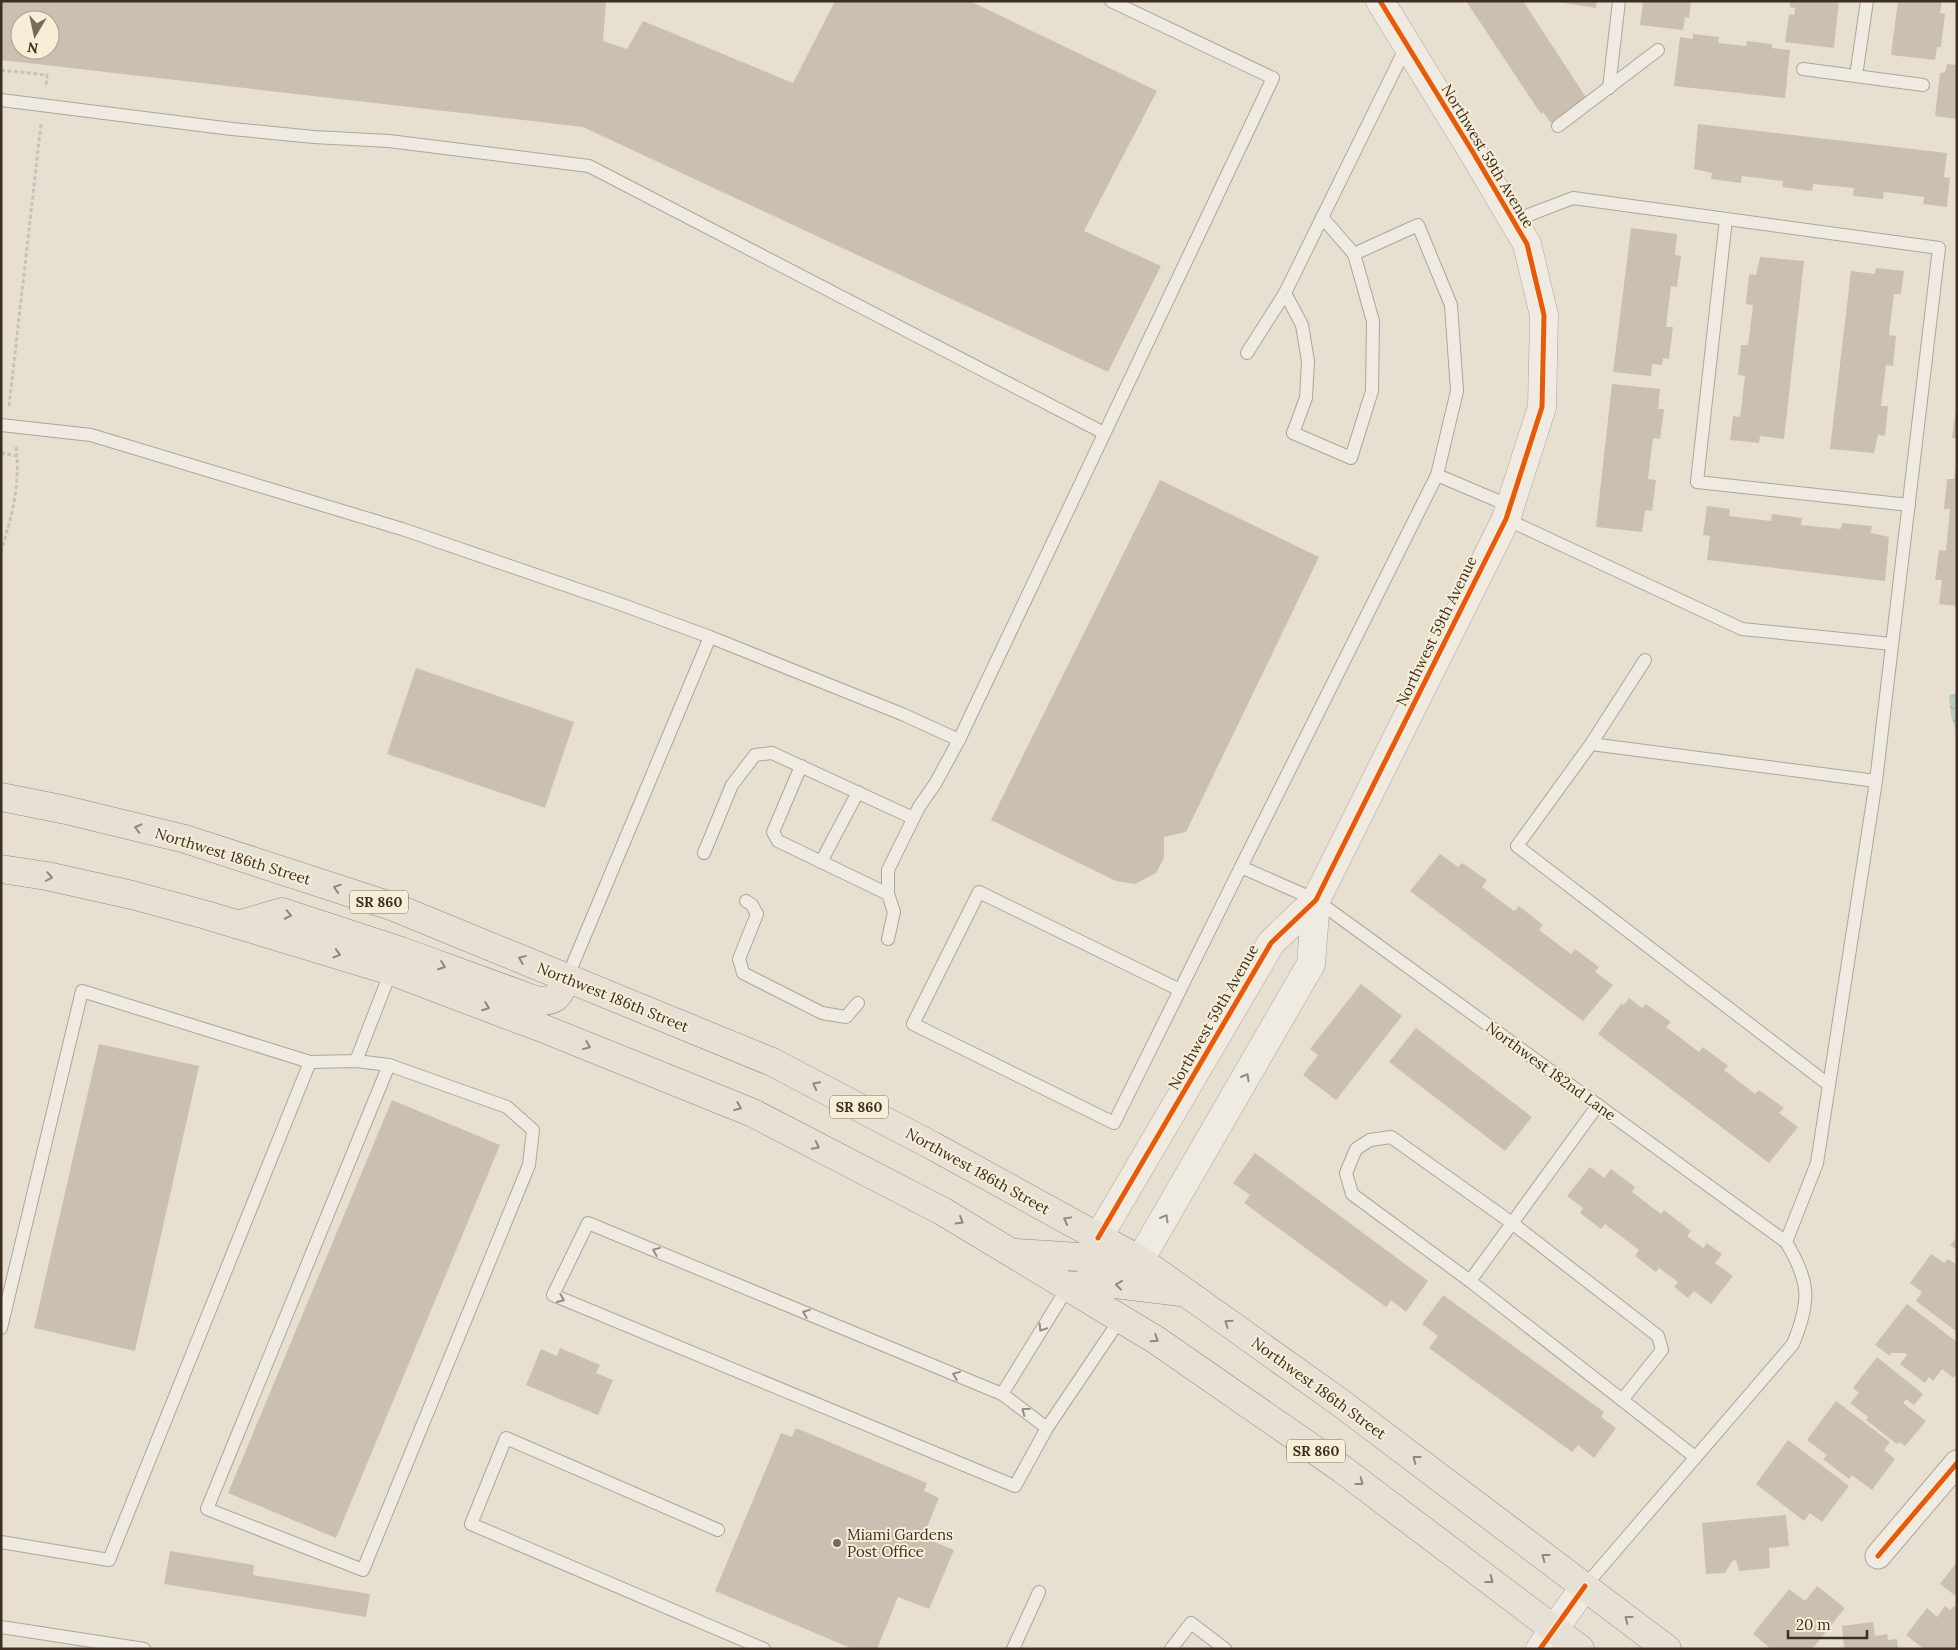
<svg xmlns="http://www.w3.org/2000/svg" width="1958" height="1650" font-family="Lora,serif">
  <style>
    .water { fill: url(#water-waves) }
    .building { fill: #cbbfb2; fill-rule: evenodd }
    .lines { fill: none; stroke-linecap: round; stroke-linejoin: round }
    .service-casing { stroke: #ada599; stroke-width: 14 }
    .minor-casing { stroke: #ada599; stroke-width: 27 }
    .tertiary-casing { stroke: #ada599; stroke-width: 29 }
    .primary-casing { stroke: #928b80; stroke-width: 29 }
    .path { stroke: #c8c2b9; stroke-width: 3; stroke-dasharray: 4 2.5; stroke-linecap: butt }
    .service { stroke: #efebe3; stroke-width: 12 }
    .minor { stroke: #efebe3; stroke-width: 25 }
    .tertiary { stroke: #efebe3; stroke-width: 28 }
    .primary { stroke: #e6e1d4; stroke-width: 28 }
    .cycleway-casing { stroke: #f7eed8; stroke-width: 8 }
    .cycleway { stroke: #e8590c; stroke-width: 5 }
    .oneway { stroke: #92887a }
    .oneway2 { stroke: #968c82 }
    .poi-dot { fill: #786c5e; stroke: #f7eed8; stroke-width: 2 }
    .labels { text-anchor: middle; dominant-baseline: central; stroke-width: 4; stroke-linejoin: round; paint-order: stroke }
    .shield { fill: #f7eed8; stroke: #756857; stroke-width: 1 }
    .shield-label { font-size: 14px; font-weight: bold; fill: #3d2e20 }
    .street-label { font-size: 15px; fill: #3d2e20; stroke: #f7eed8 }
    .poi-label { font-size: 15px; fill: #3d2e20; stroke: #f7eed8; text-anchor: start }
  </style>
  <defs>
    <pattern id="water-waves" width="16" height="10" patternUnits="userSpaceOnUse" patternTransform="scale(1.25)"><rect width="16" height="10" fill="#bcccc2"/><path d="M0 5q4-4 8 0t8 0" fill="none" stroke="#a2b0a6"/></pattern>
  </defs>
  <rect width="100%" height="100%" fill="#e7e0d1"/>
  <polygon class="water" points="1957,692 1957,735 1951,715 1949,696"/>
  <g class="building">
    <path d="M1 1H606L603 41 627 49 643 21 793 83 835 1H970L1157 91 1084 231 1161 266 1108 372 583 127 1 60ZM20 20H50V50H20Z"/>
    <polygon points="1466,1 1523,1 1587,99 1551,123 1543,112 1541,114"/>
    <polygon points="1552,1 1597,1 1596,8"/>
    <polygon points="1643,1 1691,1 1689,18 1685,17 1683,30 1640,25"/>
    <polygon points="1790,1 1839,1 1834,48 1785,42 1789,14 1794,15 1795,8 1790,7"/>
    <polygon points="1898,1 1942,1 1940,13 1945,14 1941,47 1937,47 1935,60 1891,55"/>
    <polygon points="1693,34 1719,37 1718,43 1746,46 1747,41 1772,44 1772,48 1790,50 1785,98 1674,86 1680,37 1693,39"/>
    <polygon points="1947,64 1957,65 1957,119 1935,116 1940,73 1945,72"/>
    <polygon points="1698,124 1947,153 1944,177 1950,178 1947,207 1923,204 1924,197 1884,192 1883,199 1853,196 1854,188 1813,184 1812,191 1782,187 1783,181 1742,176 1741,183 1711,179 1712,173 1694,169"/>
    <polygon points="1631,228 1677,234 1675,255 1681,256 1677,287 1671,286 1666,327 1673,327 1669,359 1663,358 1662,365 1652,364 1651,376 1613,372"/>
    <polygon points="1760,257 1804,261 1784,439 1760,436 1759,443 1730,440 1733,416 1740,417 1745,376 1738,375 1741,345 1748,345 1753,305 1746,304 1749,274 1756,275"/>
    <polygon points="1876,268 1904,271 1901,294 1894,294 1889,335 1896,336 1893,366 1886,365 1881,406 1888,406 1885,436 1878,435 1874,453 1830,449 1851,271 1875,274"/>
    <polygon points="1612,384 1660,389 1658,409 1664,409 1660,439 1653,438 1648,479 1656,480 1652,511 1645,510 1642,532 1596,527"/>
    <polygon points="1956,409 1957,409 1957,439 1952,438"/>
    <polygon points="1956,466 1957,466 1957,606 1939,604 1942,580 1935,580 1939,550 1946,551 1950,509 1944,509 1947,479 1954,479"/>
    <polygon points="1160,480 1319,557 1186,832 1164,837 1164,858 1156,873 1135,884 1116,881 991,820"/>
    <polygon points="1707,506 1730,509 1729,516 1771,521 1772,514 1802,518 1801,525 1841,529 1842,523 1872,526 1871,533 1889,537 1885,581 1707,560 1710,536 1703,535"/>
    <polygon points="416,668 574,722 545,808 387,754"/>
    <polygon points="1440,854 1458,867 1462,863 1487,880 1482,887 1514,911 1519,906 1543,925 1539,930 1571,954 1575,949 1599,967 1595,972 1613,985 1583,1021 1410,891"/>
    <polygon points="1361,984 1402,1016 1336,1100 1303,1075 1318,1055 1310,1049"/>
    <polygon points="1629,998 1642,1008 1646,1004 1671,1022 1666,1027 1699,1052 1703,1047 1728,1066 1724,1070 1755,1094 1759,1090 1784,1108 1779,1113 1798,1127 1769,1163 1598,1034 1621,1004 1624,1005"/>
    <polygon points="1416,1028 1532,1117 1505,1151 1389,1062"/>
    <polygon points="99,1044 199,1066 135,1351 34,1328"/>
    <polygon points="392,1100 500,1145 336,1538 228,1493"/>
    <polygon points="1255,1153 1428,1281 1406,1312 1391,1300 1386,1307 1244,1203 1250,1195 1233,1183"/>
    <polygon points="1590,1167 1604,1178 1611,1169 1635,1187 1632,1192 1661,1214 1664,1210 1691,1231 1687,1236 1703,1248 1707,1243 1722,1254 1715,1263 1733,1276 1711,1304 1694,1291 1688,1298 1674,1287 1678,1282 1659,1268 1656,1272 1635,1256 1639,1250 1605,1224 1601,1229 1580,1213 1583,1208 1567,1196"/>
    <polygon points="1957,1237 1957,1250 1950,1245"/>
    <polygon points="1931,1254 1944,1263 1948,1259 1957,1265 1957,1332 1916,1301 1922,1292 1910,1283"/>
    <polygon points="1443,1295 1604,1412 1601,1417 1616,1428 1594,1458 1578,1445 1572,1452 1429,1348 1438,1336 1422,1324"/>
    <polygon points="1907,1304 1957,1342 1957,1373 1953,1378 1942,1369 1933,1381 1929,1377 1925,1383 1900,1364 1907,1355 1904,1353 1891,1353 1890,1356 1875,1345"/>
    <polygon points="560,1348 600,1365 596,1373 613,1380 598,1415 526,1385 541,1349 557,1356"/>
    <polygon points="1877,1357 1923,1394 1914,1405 1906,1399 1903,1403 1926,1421 1905,1446 1899,1442 1897,1444 1866,1420 1868,1417 1850,1403 1859,1393 1853,1388"/>
    <polygon points="1836,1401 1890,1442 1884,1450 1895,1459 1872,1490 1852,1475 1849,1479 1823,1459 1827,1455 1807,1440"/>
    <polygon points="796,1428 927,1483 924,1491 939,1498 923,1537 954,1550 929,1609 898,1597 877,1649 853,1649 715,1591 781,1433 792,1437"/>
    <polygon points="1788,1440 1849,1486 1822,1522 1810,1513 1804,1521 1756,1484"/>
    <polygon points="1786,1515 1789,1546 1769,1548 1770,1568 1739,1571 1736,1560 1732,1561 1725,1573 1706,1574 1702,1523"/>
    <polygon points="170,1551 254,1565 253,1575 370,1594 366,1617 164,1584"/>
    <polygon points="1957,1562 1957,1597 1940,1584"/>
    <polygon points="1817,1586 1845,1608 1812,1649 1771,1649 1753,1634 1789,1589 1805,1601"/>
    <polygon points="1945,1606 1950,1610 1954,1606 1957,1608 1957,1649 1924,1649 1906,1635 1927,1608 1937,1617"/>
    <polygon points="1873,1622 1875,1636 1887,1634 1888,1640 1897,1639 1898,1649 1844,1649 1842,1626"/>
  </g>
  <g class="lines">
    <defs>
      <g id="service">
        <polyline points="1407,45 1285,293 1302,325 1308,361 1306,398 1293,433 1351,458 1372,391 1373,321 1354,254 1418,225 1451,305 1457,391 1437,475"/>
        <polyline points="1803,69 1923,85"/>
        <polyline points="1856,76 1867,1"/>
        <polyline points="1609,88 1619,1"/>
        <polyline points="1,100 232,129 314,137 389,141 589,166 1104,433"/>
        <polyline points="1558,126 1658,50"/>
        <polyline points="1322,217 1354,254"/>
        <polyline points="1726,219 1697,482 1909,505"/>
        <path d="M1513 221 1573 198 1939 248 1876 781 1817 1163 1786 1242C1810 1282 1811 1300 1793 1344L1585 1586"/>
        <polyline points="1247,353 1285,293"/>
        <polyline points="1,425 91,435 402,529 620,604 710,637 902,714 959,740 1273,78 1111,1"/>
        <polyline points="1506,519 1742,629 1892,644"/>
        <polyline points="1591,744 1645,660"/>
        <polyline points="801,766 773,832 778,841 888,894"/>
        <polyline points="704,853 732,785 755,755 772,753 913,818"/>
        <polyline points="821,862 858,792"/>
        <polyline points="1241,867 1437,475 1510,506"/>
        <polyline points="746,901 752,905 757,914 739,959 743,973 822,1013 846,1017 858,1003"/>
        <polyline points="888,939 894,912 888,894 888,870 919,807 935,784 959,740"/>
        <polyline points="567,978 710,637"/>
        <polyline points="1180,990 979,892 913,1024 1114,1123 1241,867 1316,900 1786,1242"/>
        <polyline points="356,1061 391,971"/>
        <polyline points="310,1062 356,1061 389,1065 207,1509 363,1570 529,1165 533,1130 507,1107 389,1065"/>
        <polyline points="1829,1085 1517,846 1591,744 1876,781"/>
        <polyline points="1598,1105 1470,1281 1695,1457"/>
        <polyline points="1470,1281 1352,1194 1346,1173 1356,1149 1370,1140 1391,1137 1512,1223 1658,1336 1662,1350 1622,1400"/>
        <polyline points="1,1328 82,991 310,1062 109,1560 1,1542"/>
        <polyline points="1002,1394 1068,1287"/>
        <polyline points="1047,1428 1002,1394 588,1223 553,1295 1015,1486 1047,1428 1121,1318"/>
        <polyline points="718,1530 506,1438 471,1524 764,1649"/>
        <polyline points="1,1627 144,1649"/>
        <polyline points="1013,1649 1039,1592"/>
        <polyline points="1171,1649 1191,1623 1225,1649"/>
      </g>
      <polyline id="minor" points="1878,1556 1957,1463"/>
      <g id="tertiary">
        <polyline points="1098,1238 1271,943 1316,900 1506,519 1542,407 1544,315 1527,244 1474,154 1380,1"/>
        <polyline points="1140,1260 1311,964 1316,900"/>
        <polyline points="1540,1649 1585,1586"/>
      </g>
      <g id="primary">
        <polyline points="1,797 66,810 185,839 394,907 772,1062 933,1146 1140,1260 1338,1401 1667,1649"/>
        <polyline points="1,869 47,876 132,895 206,915 391,971 542,1028 753,1113 942,1211 1156,1340 1342,1469 1580,1649"/>
        <path d="M241 924 282 912 401 951 538 1001C558 1002 559 994 567 978"/>
        <path d="M1016 1253C1056 1255 1095 1259 1135 1260"/>
        <polyline points="1068,1287 1098,1282 1181,1292"/>
      </g>
    </defs>
    <use href="#service" class="service-casing"/>
    <use href="#minor" class="minor-casing"/>
    <use href="#tertiary" class="tertiary-casing"/>
    <use href="#primary" class="primary-casing"/>
    <g class="path">
      <polyline points="1,70 47,75 46,86"/>
      <polyline points="9,406 41,124"/>
      <polyline points="16,447 17,456"/>
      <path d="M1 453 17 456C19 492 11 518 1 552"/>
    </g>
    <use href="#service" class="service"/>
    <use href="#minor" class="minor"/>
    <use href="#tertiary" class="tertiary"/>
    <use href="#primary" class="primary"/>
    <defs>
      <g id="cycleway">
        <polyline points="1098,1238 1271,943 1316,900 1506,519 1542,407 1544,315 1527,244 1474,154 1380,1"/>
        <polyline points="1878,1556 1957,1463"/>
        <polyline points="1540,1649 1585,1586"/>
      </g>
    </defs>
    <use href="#cycleway" class="cycleway-casing"/>
    <use href="#cycleway" class="cycleway"/>
  </g>
  <defs><path id="oneway-chevron" d="M-2-3.5L2.5 0L-2 3.5" fill="none" stroke-width="1.6" stroke-linecap="round" stroke-linejoin="round" transform="scale(1.25)"/></defs>
  <g class="oneway">
    <use href="#oneway-chevron" transform="translate(138 828) rotate(-166)"/>
    <use href="#oneway-chevron" transform="translate(49 877) rotate(11)"/>
    <use href="#oneway-chevron" transform="translate(337 888) rotate(-162)"/>
    <use href="#oneway-chevron" transform="translate(288 915) rotate(12)"/>
    <use href="#oneway-chevron" transform="translate(337 954) rotate(17)"/>
    <use href="#oneway-chevron" transform="translate(522 959) rotate(-158)"/>
    <use href="#oneway-chevron" transform="translate(442 966) rotate(20)"/>
    <use href="#oneway-chevron" transform="translate(486 1007) rotate(21)"/>
    <use href="#oneway-chevron" transform="translate(587 1046) rotate(22)"/>
    <use href="#oneway-chevron" transform="translate(816 1085) rotate(-153)"/>
    <use href="#oneway-chevron" transform="translate(738 1107) rotate(22)"/>
    <use href="#oneway-chevron" transform="translate(816 1146) rotate(27)"/>
    <use href="#oneway-chevron" transform="translate(1067 1220) rotate(-151)"/>
    <use href="#oneway-chevron" transform="translate(960 1221) rotate(31)"/>
    <use href="#oneway-chevron" transform="translate(1119 1285) rotate(-173)"/>
    <use href="#oneway-chevron" transform="translate(1228 1323) rotate(-145)"/>
    <use href="#oneway-chevron" transform="translate(1155 1339) rotate(33)"/>
    <use href="#oneway-chevron" transform="translate(1416 1459) rotate(-143)"/>
    <use href="#oneway-chevron" transform="translate(1360 1482) rotate(37)"/>
    <use href="#oneway-chevron" transform="translate(1545 1557) rotate(-143)"/>
    <use href="#oneway-chevron" transform="translate(1490 1580) rotate(37)"/>
    <use href="#oneway-chevron" transform="translate(1628 1619) rotate(-143)"/>
  </g>
  <g class="oneway2">
    <use href="#oneway-chevron" transform="translate(1246 1077) rotate(-60)"/>
    <use href="#oneway-chevron" transform="translate(1165 1218) rotate(-60)"/>
    <use href="#oneway-chevron" transform="translate(656 1251) rotate(-158)"/>
    <use href="#oneway-chevron" transform="translate(561 1299) rotate(23)"/>
    <use href="#oneway-chevron" transform="translate(806 1313) rotate(-158)"/>
    <use href="#oneway-chevron" transform="translate(1042 1328) rotate(122)"/>
    <use href="#oneway-chevron" transform="translate(956 1375) rotate(-158)"/>
    <use href="#oneway-chevron" transform="translate(1025 1411) rotate(-143)"/>
  </g>
  <circle class="poi-dot" cx="837" cy="1543" r="5"/>
  <g class="labels">
    <g class="shield">
      <rect x="350" y="890.5" width="58" height="23" rx="4"/>
      <rect x="830" y="1095.5" width="58" height="23" rx="4"/>
      <rect x="1287" y="1439.5" width="58" height="23" rx="4"/>
    </g>
    <g class="shield-label">
      <text x="379" y="902">SR 860</text>
      <text x="859" y="1107">SR 860</text>
      <text x="1316" y="1451">SR 860</text>
    </g>
    <g class="street-label">
      <text transform="translate(1488 156) rotate(59)">Northwest 59th Avenue</text>
      <text transform="translate(1436 631) rotate(-64)">Northwest 59th Avenue</text>
      <text transform="translate(233 856) rotate(17)">Northwest 186th Street</text>
      <text transform="translate(613 997) rotate(22)">Northwest 186th Street</text>
      <text transform="translate(1213 1017) rotate(-60)">Northwest 59th Avenue</text>
      <text transform="translate(1551 1071) rotate(36)">Northwest 182nd Lane</text>
      <text transform="translate(978 1171) rotate(29)">Northwest 186th Street</text>
      <text transform="translate(1319 1388) rotate(36)">Northwest 186th Street</text>
    </g>
    <g class="poi-label">
      <text x="847" y="1534">Miami Gardens<tspan x="847" dy="17">Post Office</tspan></text>
    </g>
  </g>
  <rect width="1958" height="1650" fill="none" stroke="#3d2e20" stroke-width="5"/>
  <g transform="translate(35 35) rotate(189)"><circle r="24" fill="#f7eed8" stroke="#ada18e"/>
  <path d="M0-4L9 19L0 12L-9 19Z" fill="#786c5e"/>
  <text y="-8" font-size="14" font-weight="bold" text-anchor="middle" fill="#3d2e20">N</text>
  </g>
  <path d="M1788 1630v8h79v-8" fill="none" stroke="#3d2e20" stroke-width="2.5"/>
  <text x="1796" y="1630" font-size="15" fill="#3d2e20" stroke="#f7eed8" stroke-width="4" paint-order="stroke">20 m</text>
</svg>
